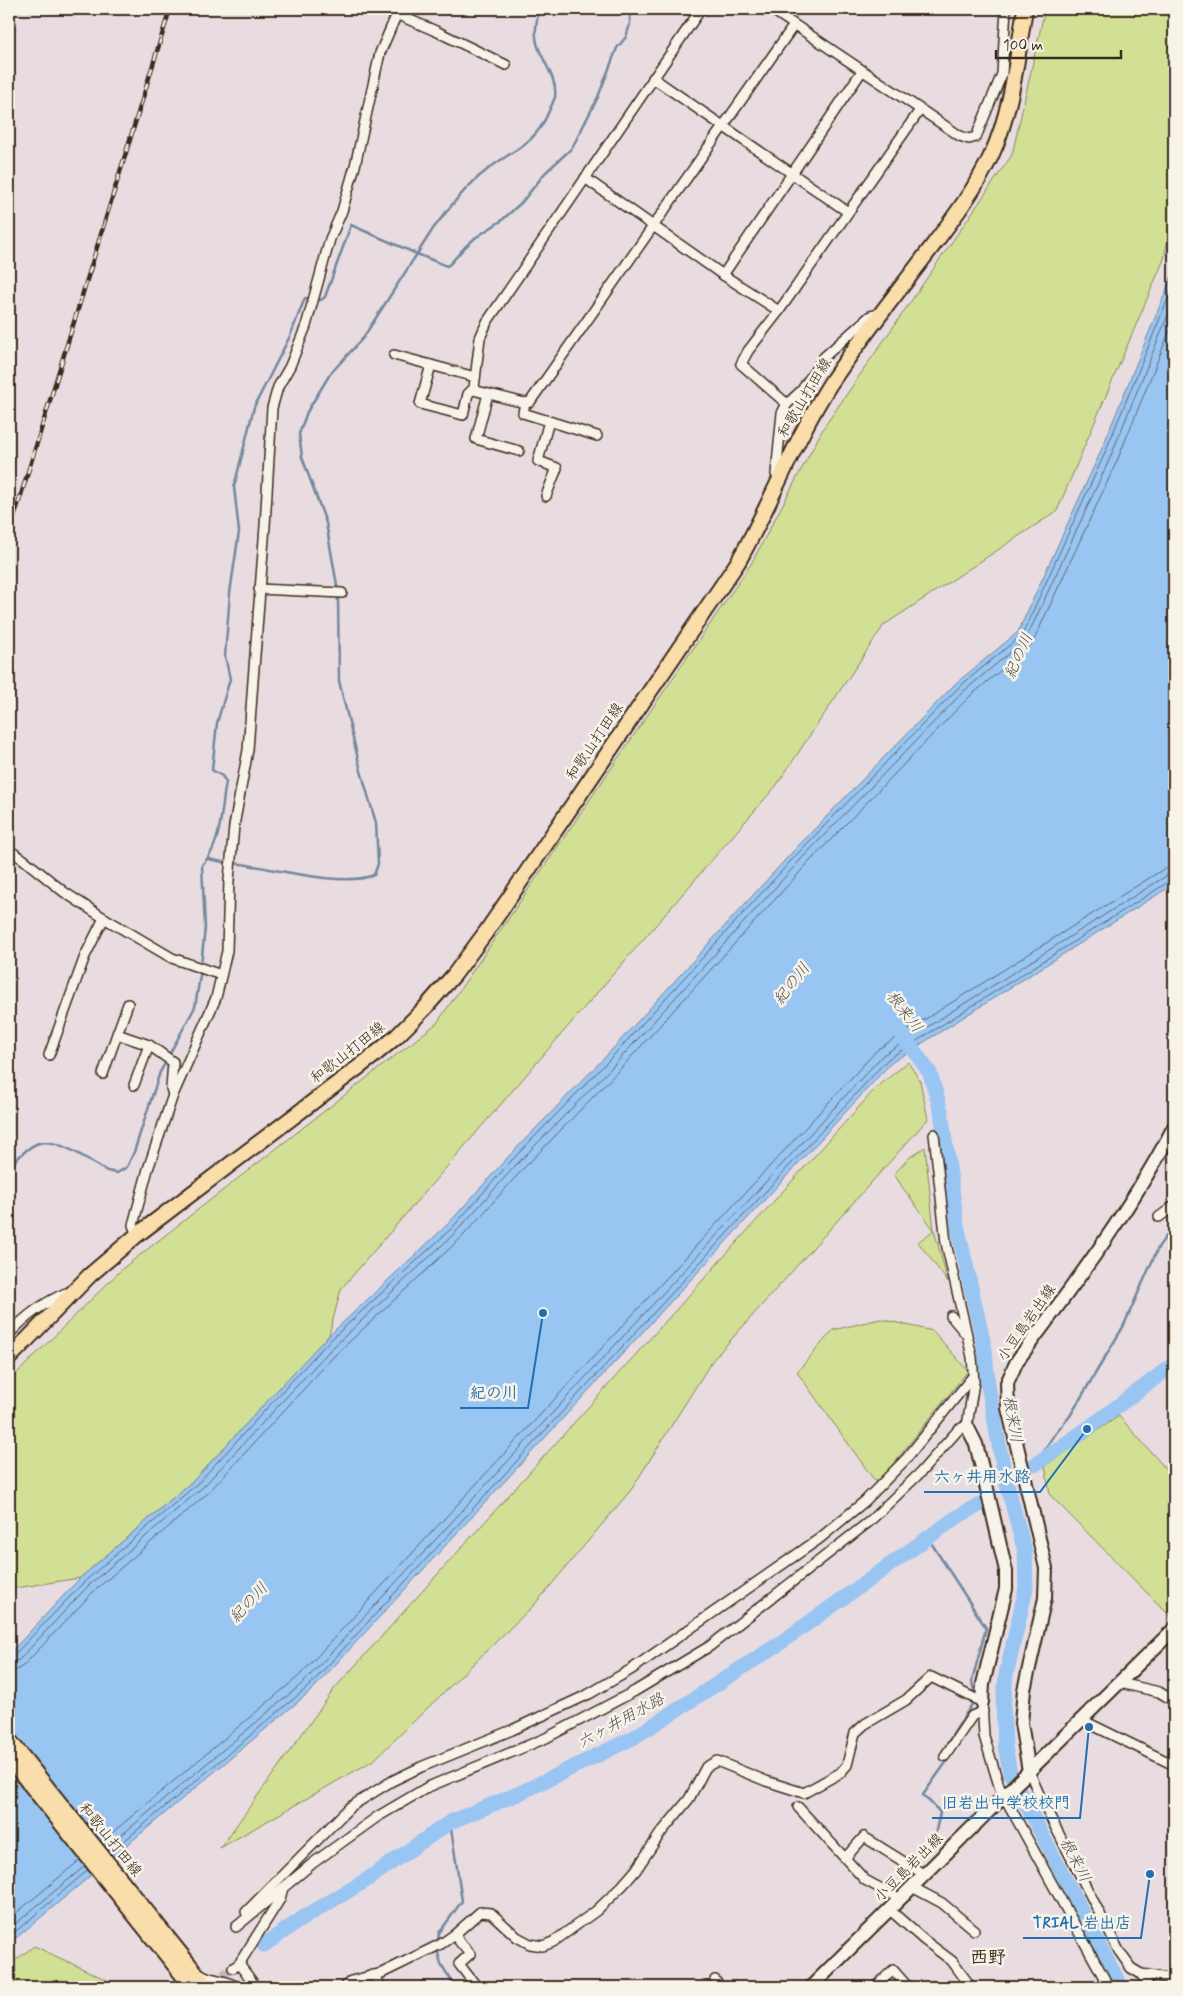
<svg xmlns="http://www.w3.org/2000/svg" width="1183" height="1996" font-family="Mynerve,'Klee One',sans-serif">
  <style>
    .green { fill: #d1e094; stroke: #868559 }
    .water { fill: #98c5f2; stroke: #73879d }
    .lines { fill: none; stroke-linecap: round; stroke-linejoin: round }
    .shore { stroke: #606873; stroke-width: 1 }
    .stream { stroke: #73879d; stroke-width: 2.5 }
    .river { stroke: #98c5f2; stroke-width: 15 }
    .street-tunnel { stroke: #c6b8ba; stroke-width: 9; stroke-dasharray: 9 4.5; stroke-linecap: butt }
    .street-casing { stroke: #3b2a1e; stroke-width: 12 }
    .secondary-casing { stroke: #3b2a1e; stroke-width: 16 }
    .primary-casing { stroke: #3b2a1e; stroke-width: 18 }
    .street { stroke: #f7f3e8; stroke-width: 9 }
    .secondary { stroke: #f7f3e8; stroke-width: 12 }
    .primary { stroke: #f9deab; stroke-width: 14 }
    .rail-casing { stroke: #3b2a1e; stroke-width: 4.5 }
    .rail { stroke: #f7f3e8; stroke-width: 2.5; stroke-dasharray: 8; stroke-linecap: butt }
    .labels { text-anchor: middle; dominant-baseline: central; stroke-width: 5; stroke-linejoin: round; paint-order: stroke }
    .street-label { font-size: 15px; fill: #3b2a1e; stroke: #f7f3e8 }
    .water-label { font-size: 16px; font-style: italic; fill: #525153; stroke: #f7f3e8 }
    .quarter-label { font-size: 18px; font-weight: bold; fill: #3b2a1e; stroke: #f7f3e8 }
    .leader { fill: none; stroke: #1f6fb2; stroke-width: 2 }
    .callout-dot { fill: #1f6fb2; stroke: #f7f3e8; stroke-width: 2 }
    .callout-label { font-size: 16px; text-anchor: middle; font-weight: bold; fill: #1f6fb2; stroke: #f7f3e8; stroke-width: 5; stroke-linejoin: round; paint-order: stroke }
  </style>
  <rect width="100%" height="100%" fill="#e9dce1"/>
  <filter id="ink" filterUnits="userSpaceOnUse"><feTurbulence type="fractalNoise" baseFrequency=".02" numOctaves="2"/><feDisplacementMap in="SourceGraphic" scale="10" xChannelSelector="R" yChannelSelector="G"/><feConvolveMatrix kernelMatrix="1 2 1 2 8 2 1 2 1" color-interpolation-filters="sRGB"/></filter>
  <g filter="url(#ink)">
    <g class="green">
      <polygon points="1045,9 1174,9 1174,210 1164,259 1057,511 884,625 776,786 341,1289 329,1335 195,1479 80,1578 9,1589 9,1381 122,1269 437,1023 751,564 824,427 1012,155"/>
      <polygon points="908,1062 920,1081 928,1119 712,1361 631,1490 535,1604 374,1760 220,1848 335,1688 876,1088"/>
      <polygon points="925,1147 934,1230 948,1282 918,1242 934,1230 903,1188 894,1174 910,1157"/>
      <polygon points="880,1319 933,1331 968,1371 877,1484 797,1372 833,1330"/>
      <polygon points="1119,1416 1174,1478 1174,1620 1050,1495 1045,1466"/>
      <polygon points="34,1946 122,1987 9,1987 9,1965"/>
    </g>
    <polygon class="water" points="1174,271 1174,884 891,1063 312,1690 9,1944 9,1654 80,1578 195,1479 321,1343 448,1224 508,1157 607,1055 796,848 956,683 1018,632 1100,453"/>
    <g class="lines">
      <g class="shore">
        <polyline points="9,1657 14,1655 84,1582 198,1483 324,1346 452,1228 512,1160 611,1058 800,851 960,686 1022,635 1104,455 1174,284"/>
        <polyline points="9,1663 19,1660 88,1586 203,1487 329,1351 456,1232 516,1165 616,1063 804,856 964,691 1026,639 1110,458 1174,300"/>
        <polyline points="9,1671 17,1670 24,1665 94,1591 208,1493 334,1356 462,1237 522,1170 621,1068 810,861 969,697 1032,644 1117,461 1174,320"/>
        <polyline points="101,1842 299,1676 878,1049 1162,870 1174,867"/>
        <polyline points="106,1848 304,1682 883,1055 1166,876 1174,874"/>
        <polyline points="110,1853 309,1686 888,1059 1170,881 1174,881"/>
        <polyline points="9,1919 80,1860"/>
        <polyline points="9,1929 85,1866"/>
        <polyline points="9,1937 88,1870"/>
      </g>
      <g class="stream">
        <path d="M338 591 326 523 302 457 299 434 307 412 330 374 363 338 433 229C449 208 466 186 487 170 514 148 534 147 549 111 551 106 554 101 555 97 558 78 541 60 537 43 534 32 537 20 539 9"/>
        <polyline points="208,859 228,863"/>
        <path d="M234 863C270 867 343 888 374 875L378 864 376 823 361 771 339 681 338 596"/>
        <path d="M201 965 205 928 202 865C222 845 221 809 226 782L222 776 212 770 217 723 230 679 225 656 230 593 239 532 234 487 254 407 290 336 305 298 321 300 325 297 351 225 417 254 447 266 450 264 465 247 475 238 501 221 522 202 545 173 572 148 598 97 617 48 626 37 630 24V9"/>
        <polyline points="169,1055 195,1007 201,970"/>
        <path d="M9 1167C17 1159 25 1149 36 1144 55 1135 91 1162 107 1171L117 1173 127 1167 134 1152 160 1072 167 1060"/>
        <polyline points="1036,1464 1052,1438 1070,1416 1123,1327 1159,1246 1167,1235 1174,1231"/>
        <polyline points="928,1538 986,1628 972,1681 975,1696"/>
        <polyline points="935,1835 940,1812 923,1795 947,1761 940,1755 974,1701"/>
        <polyline points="437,1944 439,1933 462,1901 450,1822"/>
        <polyline points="437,1949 441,1964 455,1987"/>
      </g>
      <g class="river">
        <polyline points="901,1033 930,1073 941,1111 957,1225 985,1350 988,1385 1005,1477 1025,1552 1026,1588 1006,1675 1003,1706 1005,1746 1010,1773 1121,1987"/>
        <polyline points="1036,1464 1087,1429 1174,1364"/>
        <polyline points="264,1945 306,1916 365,1881 450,1822 520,1793 633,1738 779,1644 957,1517 981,1504"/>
      </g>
      <polyline class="street-tunnel" points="212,1983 233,1968"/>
      <defs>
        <g id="street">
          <polyline points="771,9 960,136 969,139 976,137 1002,74 1006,9"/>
          <polyline points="396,14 438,32 506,65"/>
          <polyline points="653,78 848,212"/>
          <polyline points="585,178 723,275 779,311"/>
          <polyline points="723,275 862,71"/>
          <polyline points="394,355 475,377"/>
          <polyline points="431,365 420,404 463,415 468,394 474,388 480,338 487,322 701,9"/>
          <polyline points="474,388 477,391 525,403 530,402 794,25"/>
          <polyline points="488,394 476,439 519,451"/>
          <polyline points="525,403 523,413 597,436"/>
          <polyline points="787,404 741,364 748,351 779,311 920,110"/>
          <polyline points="779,478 776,474 782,413 787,404 801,391 824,357 870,316 874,315 878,318"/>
          <polyline points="546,496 557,468 538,461 549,421"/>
          <polyline points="259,589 342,593"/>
          <polyline points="9,850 23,859 64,892 104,918 172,958 221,975"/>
          <polyline points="117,1034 128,1004"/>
          <polyline points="49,1055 85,956 104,918"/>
          <polyline points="103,1074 117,1034 149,1045"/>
          <polyline points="134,1085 149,1045 173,1062 171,1088 173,1095"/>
          <polyline points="1159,1217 1174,1206"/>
          <polyline points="137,1235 133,1225 148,1169 173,1095 216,998 227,951 229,880 234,826 248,750 253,681 265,526 272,408 278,387 290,366 306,326 330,239 342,211 355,166 380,53 399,9"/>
          <polyline points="951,1316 966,1334"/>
          <path d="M9 1334C24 1318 45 1302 66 1293L70 1295"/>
          <polyline points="1120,1683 1159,1692 1174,1701"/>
          <polyline points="1082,1720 1174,1765"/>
          <polyline points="945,1756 972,1716 983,1711"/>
          <polyline points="1029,1771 1042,1801 1119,1951 1131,1968 1141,1974 1174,1979"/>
          <polyline points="798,1807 865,1880 900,1899"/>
          <polyline points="846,1857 864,1837 925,1875"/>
          <polyline points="912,1887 942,1903 974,1930"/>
          <polyline points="890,1910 924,1940 952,1961 971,1987"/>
          <polyline points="246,1912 350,1807 392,1781 421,1767 512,1730 589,1694 632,1669 819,1539 865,1501 906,1459 973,1376"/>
          <polyline points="236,1927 313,1863 377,1817 428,1787 546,1738 635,1691 710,1646 870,1521 920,1473 959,1429 967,1426 974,1382 972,1357 946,1243 934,1134"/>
          <polyline points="454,1935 470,1954 459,1964 477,1987"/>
          <polyline points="239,1964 256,1987"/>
          <polyline points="233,1968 239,1964 280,1899 283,1888"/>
          <path d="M200 1973C209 1981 225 1978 237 1987"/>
          <polyline points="1141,1974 1149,1987"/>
          <polyline points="372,1975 382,1987"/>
          <polyline points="715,1980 720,1987"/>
          <polyline points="344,1987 351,1981 382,1973 441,1944 454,1935 480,1912 491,1913 517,1937 530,1944 543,1946 553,1942 596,1911 622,1886 636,1870 660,1834 689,1799 706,1767 717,1761 766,1781 804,1793 840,1773 847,1765 855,1733 865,1724 906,1700 931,1677 982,1702 984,1736 1000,1789 1109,1987"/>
          <polyline points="875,1987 893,1970 908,1987"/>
          <polyline points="930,1987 932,1986"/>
        </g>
        <g id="secondary">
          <polyline points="967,1426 976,1444 983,1472 1006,1571 1006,1589 983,1684 982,1702"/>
          <path d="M1029 1771 1021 1723 1024 1690 1045 1598 1046 1568 1008 1408 1007 1383 1017 1361C1073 1286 1130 1211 1174 1127"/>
          <polyline points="811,1987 1029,1771 1174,1629"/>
        </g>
        <g id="primary">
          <path d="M9 1358 90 1275 137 1235 372 1057 397 1036 425 1008 454 975 486 932 738 562C771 504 794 441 830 384 862 336 899 291 934 244 955 216 976 188 991 156 1012 111 1017 57 1025 9"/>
          <polyline points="9,1740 207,1987"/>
          <polyline points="9,1758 192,1987"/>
        </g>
      </defs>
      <use href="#street" class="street-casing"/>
      <use href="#secondary" class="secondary-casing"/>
      <use href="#primary" class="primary-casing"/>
      <use href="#street" class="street"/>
      <use href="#secondary" class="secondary"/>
      <use href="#primary" class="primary"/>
      <defs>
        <polyline id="rail" points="9,534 170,9"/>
      </defs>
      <use href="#rail" class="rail-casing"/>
      <use href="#rail" class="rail"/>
    </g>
  </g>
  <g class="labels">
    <g class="street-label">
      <text transform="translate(805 398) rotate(-59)">和歌山打田線</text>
      <text transform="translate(595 742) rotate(-56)">和歌山打田線</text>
      <text transform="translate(348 1053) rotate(-38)">和歌山打田線</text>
      <text transform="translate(1027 1323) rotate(-55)">小豆島岩出線</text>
      <text transform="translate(110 1840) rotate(51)">和歌山打田線</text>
      <text transform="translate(909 1868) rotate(-45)">小豆島岩出線</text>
    </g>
    <g class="water-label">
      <text transform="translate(1019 656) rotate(-66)">紀の川</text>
      <text transform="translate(792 984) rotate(-52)">紀の川</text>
      <text transform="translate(904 1012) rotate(52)">根来川</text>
      <text transform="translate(1012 1419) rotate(80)">根来川</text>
      <text transform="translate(249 1603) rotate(-47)">紀の川</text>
      <text transform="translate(621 1721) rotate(-29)">六ヶ井用水路</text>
      <text transform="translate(1075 1860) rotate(62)">根来川</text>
    </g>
    <g class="quarter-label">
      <text x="988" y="1958">西野</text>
    </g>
  </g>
  <path class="leader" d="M543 1313L528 1408H460M1087 1429L1040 1492H924M1089 1727L1080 1818H932M1150 1874L1141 1938H1023"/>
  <g class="callout-dot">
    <circle cx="543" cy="1313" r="5"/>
    <circle cx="1087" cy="1429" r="5"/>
    <circle cx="1089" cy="1727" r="5"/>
    <circle cx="1150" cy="1874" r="5"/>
  </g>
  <g class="callout-label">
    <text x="494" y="1398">紀の川</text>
    <text x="982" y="1482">六ヶ井用水路</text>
    <text x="1006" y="1808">旧岩出中学校校門</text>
    <text x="1082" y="1928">TRIAL 岩出店</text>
  </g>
  <rect width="1183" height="1996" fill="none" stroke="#f7f3e8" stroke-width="30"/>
  <rect x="15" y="15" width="1153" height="1966" fill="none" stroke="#3b2a1e" stroke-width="2" filter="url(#ink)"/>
  <path d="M996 50v8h125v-8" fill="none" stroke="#3b2a1e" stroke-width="2.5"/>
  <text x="1003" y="50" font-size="15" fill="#3b2a1e" stroke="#f7f3e8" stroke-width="4" paint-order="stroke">100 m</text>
</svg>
